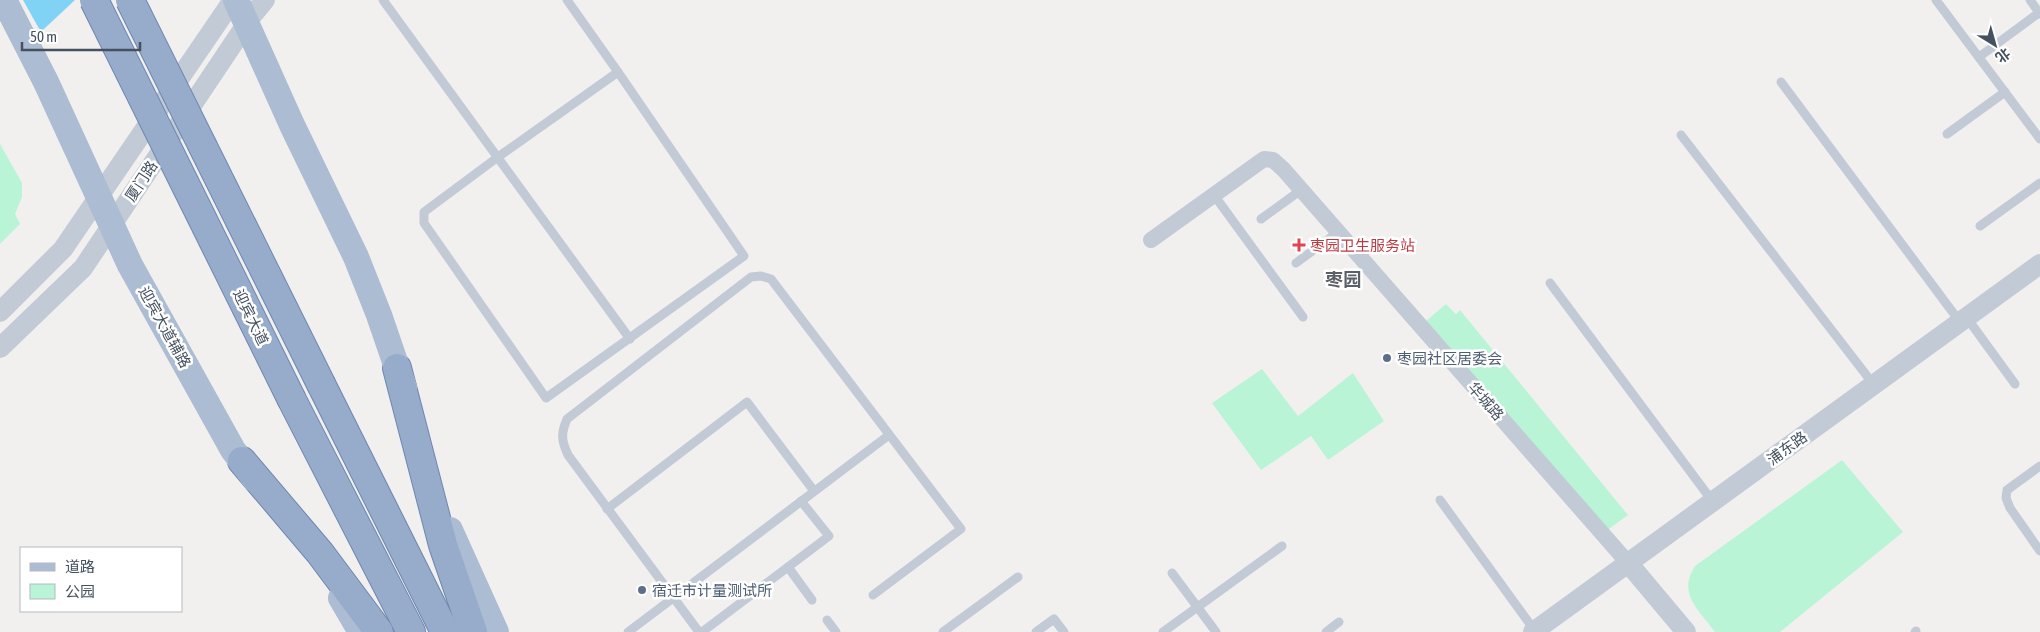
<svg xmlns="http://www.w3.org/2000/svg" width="2040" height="632" font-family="'Asap Condensed','Noto Sans SC',sans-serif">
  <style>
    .green { fill: #b9f4d6 }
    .water { fill: #81d3f6 }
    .pier { fill: #f2f0ef }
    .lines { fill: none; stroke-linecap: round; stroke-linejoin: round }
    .trunk-casing { stroke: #6d87b0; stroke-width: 30 }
    .service { stroke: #c2cad6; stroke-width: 9 }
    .minor { stroke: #c2cad6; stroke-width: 16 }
    .tertiary { stroke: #c2cad6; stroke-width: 20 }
    .primary { stroke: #acbcd2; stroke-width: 26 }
    .trunk { stroke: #97accb; stroke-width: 28 }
    .trunk-bridge-casing { stroke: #6d87b0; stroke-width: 30; stroke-linecap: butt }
    .trunk-bridge { stroke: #97accb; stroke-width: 28 }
    .health-dot { fill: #e0444e; stroke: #fff; stroke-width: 2 }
    .service-dot { fill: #5c6f8a; stroke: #fff; stroke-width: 2 }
    .labels { text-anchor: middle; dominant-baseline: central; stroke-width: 5; stroke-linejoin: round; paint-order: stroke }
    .street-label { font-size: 15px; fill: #45515f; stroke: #fff }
    .health-label { font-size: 15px; fill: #be3a42; stroke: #fff; text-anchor: start }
    .service-label { font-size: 15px; fill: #4e5e75; stroke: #fff; text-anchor: start }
    .quarter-label { font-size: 18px; font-weight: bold; fill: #5b5f66; stroke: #fff }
  </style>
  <rect width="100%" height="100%" fill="#f2f0ef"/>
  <g class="green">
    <polygon points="0,144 22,183 22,197 15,214 20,224 0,244"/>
    <polygon points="1446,304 1456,314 1460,310 1628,515 1606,531 1426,321"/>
    <polygon points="1262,369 1298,416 1353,373 1384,421 1328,460 1311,436 1261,470 1212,403"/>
    <path d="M1842 460 1903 532 1780 632H1715C1699 610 1677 594 1695 566Z"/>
  </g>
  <polygon class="water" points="22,0 75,0 0,70"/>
  <polygon class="pier" points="18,0 23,0 42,34 0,73 0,15"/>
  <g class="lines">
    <defs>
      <g id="trunk">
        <polyline points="397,368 443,545 473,632"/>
        <polyline points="322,386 445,632"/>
        <polyline points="292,400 411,632"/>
        <polyline points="242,461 320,553 379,632"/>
      </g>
    </defs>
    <use href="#trunk" class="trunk-casing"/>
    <g class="service">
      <polyline points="383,0 630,339"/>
      <polyline points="567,0 618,72"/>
      <polyline points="1936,0 2040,139"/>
      <polyline points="2030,0 2040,14"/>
      <polyline points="1979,57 2040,12"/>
      <polygon points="618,72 744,256 546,398 424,223 424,212 498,157"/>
      <polyline points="1781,82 1960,322"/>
      <polyline points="1947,134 2005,92"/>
      <polyline points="1681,135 1874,385"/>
      <polyline points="1214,195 1303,317"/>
      <polyline points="1261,219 1301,190"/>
      <polyline points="1980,226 2040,183"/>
      <polyline points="1296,263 1338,232"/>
      <polyline points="1550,283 1713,502"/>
      <polyline points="1967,318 2015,384"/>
      <polyline points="2040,466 2007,490 2006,498 2010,508 2040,551"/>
      <polyline points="1440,500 1535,631"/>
      <polyline points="607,509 747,402 814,491"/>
      <polyline points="788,567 812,600"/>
      <polyline points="1172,573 1216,632"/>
      <polyline points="827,620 836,632"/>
      <polyline points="628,632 889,435"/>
      <path d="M699 632 568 455C561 440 561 433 567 419L751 277 761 276 771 279 961 529 873 595"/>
      <polyline points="702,632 829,536 801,501"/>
      <polyline points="943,632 1018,577"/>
      <polyline points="1036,632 1054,619 1064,632"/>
      <polyline points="1163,632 1282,546"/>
      <polyline points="1326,632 1339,622"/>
      <polyline points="1915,632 1916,631"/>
    </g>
    <polyline class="minor" points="1151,240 1264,159 1273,160 1284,170 1629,564"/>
    <g class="tertiary">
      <polyline points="0,312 63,249 233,0"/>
      <polyline points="0,348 83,268 251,17 265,0"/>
      <polyline points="1629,564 1686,632"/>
      <polyline points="1533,632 2040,264"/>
    </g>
    <g class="primary">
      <polyline points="4,0 46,82 130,265 233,450 255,479"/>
      <polyline points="236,0 292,125 356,257 379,315 404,388"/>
      <polyline points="450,530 496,632"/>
      <polyline points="341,598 361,632"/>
    </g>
    <use href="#trunk" class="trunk"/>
    <defs>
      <g id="trunk-bridge">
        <polyline points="94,0 292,400"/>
        <polyline points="130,0 322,386"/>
      </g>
    </defs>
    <use href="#trunk-bridge" class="trunk-bridge-casing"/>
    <use href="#trunk-bridge" class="trunk-bridge"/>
  </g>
  <path class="health-dot" d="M1296.5 237.5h5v5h5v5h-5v5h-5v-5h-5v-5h5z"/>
  <g class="service-dot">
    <circle cx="1387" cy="358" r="5"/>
    <circle cx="642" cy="590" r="5"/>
  </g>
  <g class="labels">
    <g class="street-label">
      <text transform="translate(141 181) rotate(-57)">厦门路</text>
      <text transform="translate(251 317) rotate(64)">迎宾大道</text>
      <text transform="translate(165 327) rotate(61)">迎宾大道辅路</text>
      <text transform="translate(1486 401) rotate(49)">华城路</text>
      <text transform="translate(1787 448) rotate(-36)">浦东路</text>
    </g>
    <g class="health-label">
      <text x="1310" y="245">枣园卫生服务站</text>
    </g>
    <g class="service-label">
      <text x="1397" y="358">枣园社区居委会</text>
      <text x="652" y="590">宿迁市计量测试所</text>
    </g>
    <g class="quarter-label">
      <text x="1343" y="279">枣园</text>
    </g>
  </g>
  <rect x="20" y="547" width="162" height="65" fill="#ffffff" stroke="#b5b9bf"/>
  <rect x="30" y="563" width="25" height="8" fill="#acbcd2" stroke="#b5b9bf"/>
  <text x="65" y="572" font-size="15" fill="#45515f">道路</text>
  <rect x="30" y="584" width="25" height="15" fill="#b9f4d6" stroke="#b5b9bf"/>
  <text x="65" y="597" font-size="15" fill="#45515f">公园</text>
  <g transform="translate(1995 45) rotate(143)" stroke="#ffffff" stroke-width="4" paint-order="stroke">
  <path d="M0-4L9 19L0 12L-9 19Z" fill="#45515f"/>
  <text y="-8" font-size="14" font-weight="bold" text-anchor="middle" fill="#45515f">北</text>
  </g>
  <path d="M22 42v8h118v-8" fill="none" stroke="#45515f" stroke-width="2.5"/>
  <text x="30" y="42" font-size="15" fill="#45515f" stroke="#ffffff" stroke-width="4" paint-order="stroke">50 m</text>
</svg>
